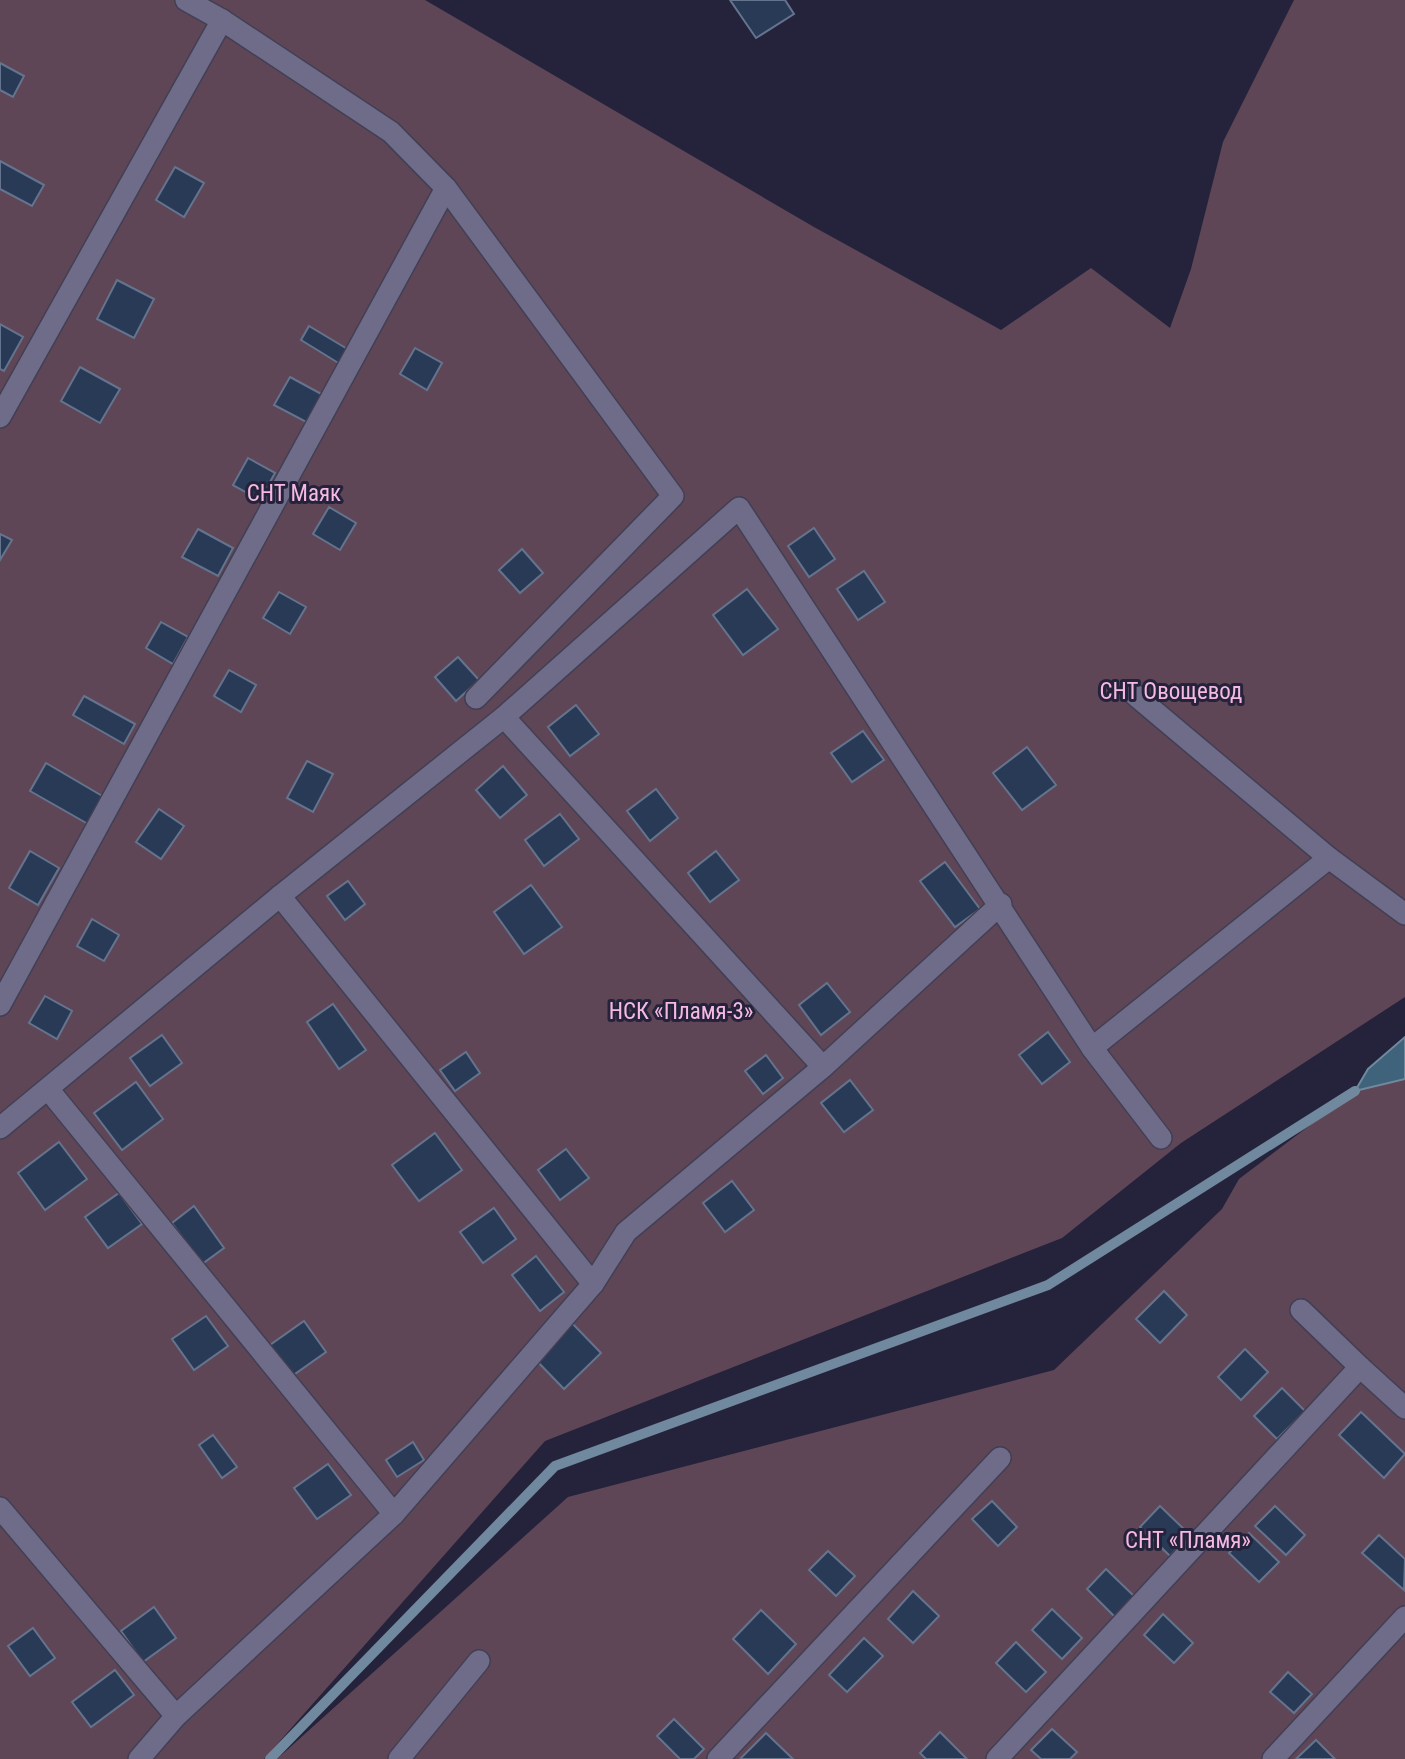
<svg xmlns="http://www.w3.org/2000/svg" width="1405" height="1759" font-family="'Roboto Condensed',sans-serif">
  <style>
    .green { fill: #5f4657 }
    .water { fill: #3e637a; stroke: #70899e; stroke-width: 2 }
    .lines { fill: none; stroke-linecap: round; stroke-linejoin: round }
    .stream { stroke: #70899e; stroke-width: 10 }
    .building { fill: #293a57; stroke: #65748e; stroke-width: 2 }
    .minor-casing { stroke: #423f54; stroke-width: 24 }
    .minor { stroke: #6e6c89; stroke-width: 21 }
    .labels { text-anchor: middle; dominant-baseline: central; stroke-width: 6; stroke-linejoin: round; paint-order: stroke }
    .park-label { font-size: 23px; fill: #f5b9e2; stroke: #25233b }
  </style>
  <rect width="100%" height="100%" fill="#25233b"/>
  <g class="green">
    <polygon points="0,0 425,0 814,227 1001,330 1091,268 1170,328 1191,269 1223,142 1294,0 1405,0 1405,997 1181,1143 1062,1238 545,1441 264,1759 0,1759"/>
    <polygon points="1405,1079 1405,1759 277,1759 568,1497 1054,1370 1222,1209 1239,1179 1355,1091"/>
  </g>
  <polygon class="water" points="1405,1037 1405,1079 1355,1091 1368,1069"/>
  <g class="lines">
    <polyline class="stream" points="270,1759 555,1466 1048,1285 1355,1091"/>
  </g>
  <g class="building">
    <polygon points="730,0 785,0 794,14 756,38"/>
    <polygon points="0,63 24,76 13,97 0,90"/>
    <polygon points="0,161 44,185 32,206 0,189"/>
    <polygon points="175,167 204,183 184,217 156,200"/>
    <polygon points="117,280 154,299 134,338 97,319"/>
    <polygon points="0,324 23,337 4,371 0,369"/>
    <polygon points="309,326 349,350 340,364 301,340"/>
    <polygon points="415,348 442,363 427,390 400,374"/>
    <polygon points="80,367 120,389 100,423 61,401"/>
    <polygon points="290,377 325,396 310,424 274,405"/>
    <polygon points="248,458 275,473 260,500 233,485"/>
    <polygon points="329,507 356,523 340,550 313,534"/>
    <polygon points="814,528 835,559 809,577 788,546"/>
    <polygon points="198,529 233,548 218,576 182,557"/>
    <polygon points="0,534 12,540 0,560"/>
    <polygon points="522,549 543,573 520,593 499,570"/>
    <polygon points="864,571 885,602 858,620 837,589"/>
    <polygon points="747,589 778,629 743,655 713,615"/>
    <polygon points="279,592 306,607 290,634 263,618"/>
    <polygon points="161,622 188,637 173,664 146,648"/>
    <polygon points="458,657 479,680 456,701 435,677"/>
    <polygon points="229,670 256,685 241,712 214,696"/>
    <polygon points="84,696 135,724 124,744 73,715"/>
    <polygon points="576,705 599,734 570,756 548,727"/>
    <polygon points="863,731 884,760 852,782 831,753"/>
    <polygon points="1027,747 1056,785 1022,810 993,773"/>
    <polygon points="307,761 333,774 313,812 287,798"/>
    <polygon points="46,763 104,797 88,824 30,791"/>
    <polygon points="503,766 527,795 500,818 476,790"/>
    <polygon points="656,789 678,818 650,841 627,811"/>
    <polygon points="159,809 184,826 161,859 136,842"/>
    <polygon points="560,814 579,839 544,866 525,840"/>
    <polygon points="30,851 59,868 38,905 9,888"/>
    <polygon points="716,851 739,880 710,902 688,873"/>
    <polygon points="945,862 980,909 955,927 920,881"/>
    <polygon points="348,881 365,904 345,920 327,896"/>
    <polygon points="531,885 562,927 524,954 494,912"/>
    <polygon points="92,919 119,935 104,961 77,946"/>
    <polygon points="827,983 850,1012 821,1035 799,1005"/>
    <polygon points="45,996 72,1011 57,1039 29,1023"/>
    <polygon points="333,1004 366,1050 339,1069 307,1022"/>
    <polygon points="1048,1032 1070,1062 1042,1084 1019,1055"/>
    <polygon points="162,1035 182,1063 150,1086 130,1058"/>
    <polygon points="466,1052 480,1073 455,1091 440,1070"/>
    <polygon points="766,1055 783,1078 763,1094 745,1071"/>
    <polygon points="850,1080 873,1110 844,1132 821,1103"/>
    <polygon points="136,1082 163,1119 122,1150 94,1113"/>
    <polygon points="435,1133 462,1170 419,1201 392,1165"/>
    <polygon points="59,1142 87,1179 45,1210 18,1173"/>
    <polygon points="566,1149 589,1178 560,1200 538,1170"/>
    <polygon points="732,1181 754,1210 725,1232 703,1203"/>
    <polygon points="119,1193 142,1224 108,1248 85,1217"/>
    <polygon points="194,1206 224,1248 202,1264 172,1223"/>
    <polygon points="494,1208 516,1239 483,1263 460,1232"/>
    <polygon points="536,1256 564,1292 540,1311 512,1275"/>
    <polygon points="1164,1291 1187,1315 1160,1343 1136,1319"/>
    <polygon points="206,1316 228,1346 194,1370 172,1339"/>
    <polygon points="304,1321 326,1352 292,1376 270,1345"/>
    <polygon points="570,1321 601,1353 564,1389 533,1357"/>
    <polygon points="1245,1349 1268,1372 1241,1400 1218,1377"/>
    <polygon points="1282,1388 1305,1411 1277,1439 1254,1416"/>
    <polygon points="1361,1412 1405,1454 1384,1478 1339,1435"/>
    <polygon points="213,1435 237,1467 222,1478 199,1445"/>
    <polygon points="413,1442 424,1460 397,1477 386,1460"/>
    <polygon points="328,1464 351,1495 317,1519 294,1488"/>
    <polygon points="992,1501 1017,1527 998,1546 972,1519"/>
    <polygon points="1160,1506 1190,1535 1170,1556 1140,1527"/>
    <polygon points="1275,1506 1305,1535 1286,1555 1255,1526"/>
    <polygon points="1249,1533 1279,1562 1259,1582 1229,1553"/>
    <polygon points="1379,1535 1405,1559 1404,1590 1362,1553"/>
    <polygon points="828,1551 855,1576 836,1596 809,1570"/>
    <polygon points="1106,1569 1136,1598 1116,1618 1087,1589"/>
    <polygon points="913,1591 939,1616 913,1643 888,1619"/>
    <polygon points="154,1607 176,1638 143,1662 121,1631"/>
    <polygon points="1052,1609 1082,1638 1062,1659 1032,1630"/>
    <polygon points="761,1610 796,1644 768,1674 733,1639"/>
    <polygon points="1163,1614 1193,1643 1174,1663 1144,1635"/>
    <polygon points="33,1628 55,1658 30,1676 8,1646"/>
    <polygon points="864,1638 883,1656 847,1692 829,1675"/>
    <polygon points="1016,1642 1046,1672 1026,1692 996,1663"/>
    <polygon points="115,1670 134,1695 91,1727 72,1702"/>
    <polygon points="1288,1672 1312,1694 1294,1713 1270,1692"/>
    <polygon points="674,1719 704,1749 694,1759 680,1759 657,1736"/>
    <polygon points="1052,1729 1077,1752 1070,1759 1041,1759 1031,1750"/>
    <polygon points="940,1732 967,1759 926,1759 920,1753"/>
    <polygon points="766,1733 793,1759 740,1759"/>
    <polygon points="1316,1740 1335,1759 1296,1759"/>
  </g>
  <g class="lines">
    <defs>
      <g id="minor">
        <polyline points="186,0 222,20 391,132 446,188 673,496 476,698"/>
        <polyline points="0,417 222,20"/>
        <polyline points="1135,695 1329,858 1405,914"/>
        <polyline points="504,717 823,1067"/>
        <polyline points="280,896 593,1284"/>
        <polyline points="0,1005 446,188"/>
        <polyline points="1092,1048 1161,1138"/>
        <polyline points="48,1089 394,1514"/>
        <polyline points="0,1128 280,896 504,717 739,508 1092,1048 1329,858"/>
        <polyline points="1360,1367 1405,1408"/>
        <polyline points="0,1508 176,1716"/>
        <polyline points="139,1759 176,1716 394,1514 593,1284 626,1232 823,1067 1001,904"/>
        <polyline points="399,1759 479,1661"/>
        <polyline points="718,1759 1000,1458"/>
        <polyline points="997,1759 1360,1367 1301,1310"/>
        <polyline points="1273,1759 1405,1617"/>
      </g>
    </defs>
    <use href="#minor" class="minor-casing"/>
    <use href="#minor" class="minor"/>
  </g>
  <g class="labels">
    <g class="park-label">
      <text x="294" y="493">СНТ Маяк</text>
      <text x="1171" y="691">СНТ Овощевод</text>
      <text x="681" y="1011">НСК «Пламя-3»</text>
      <text x="1188" y="1540">СНТ «Пламя»</text>
    </g>
  </g>
</svg>
